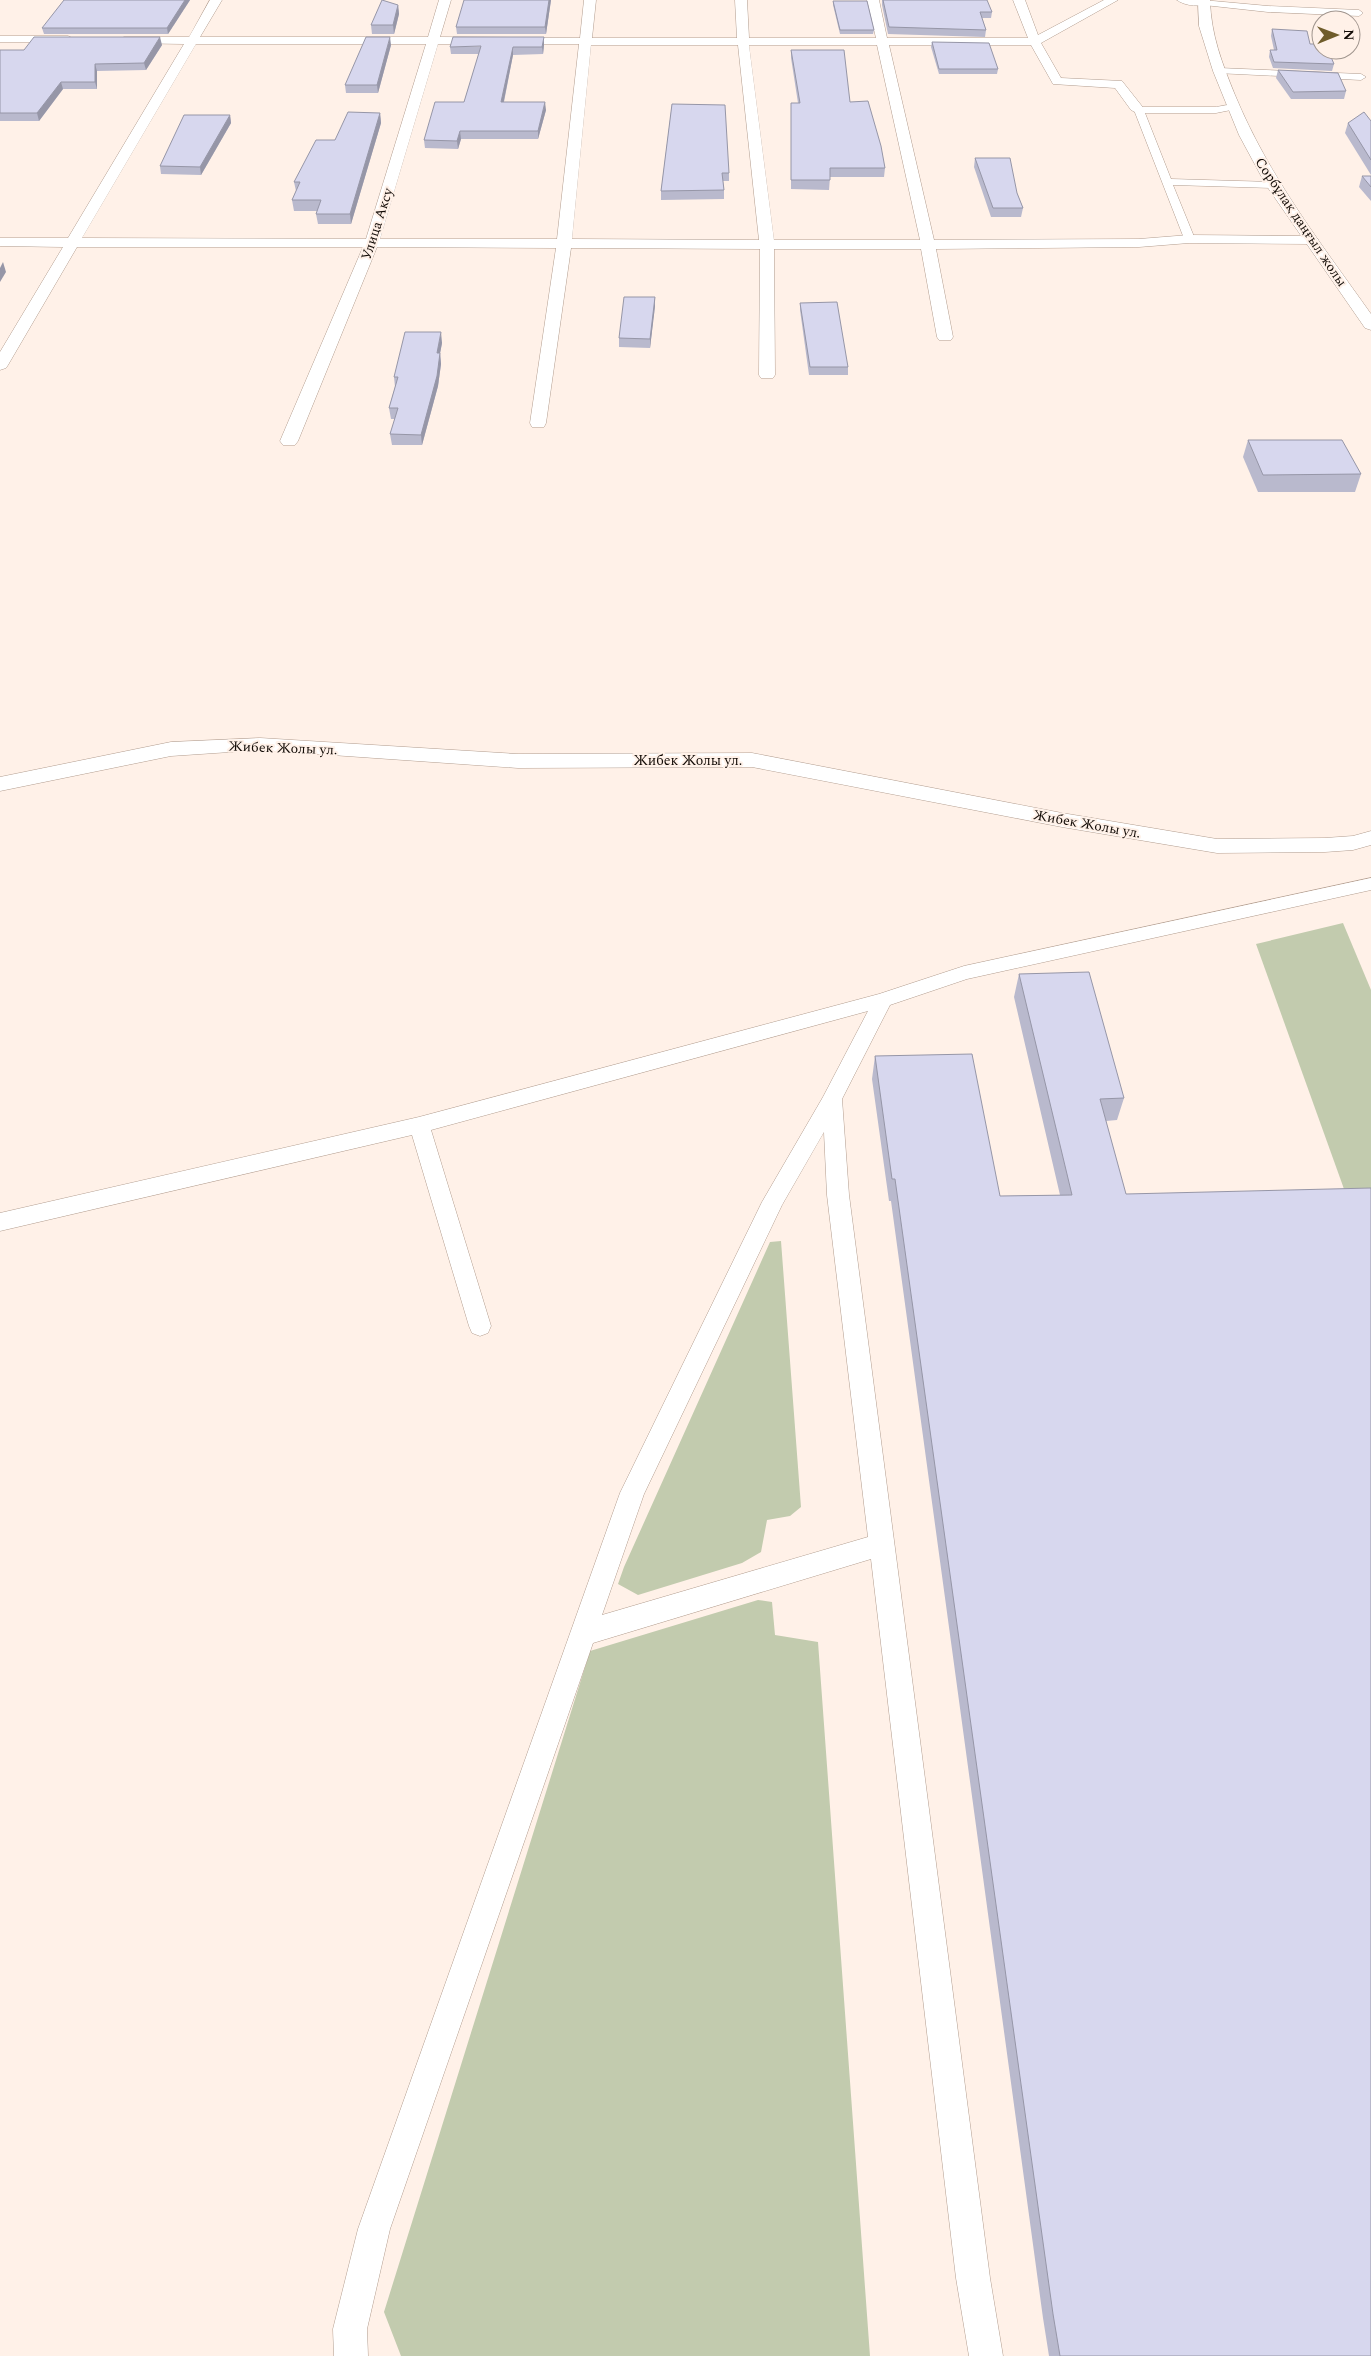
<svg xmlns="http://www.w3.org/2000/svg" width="1371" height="2356" font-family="Spectral,serif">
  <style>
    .green { fill: #c2cbae }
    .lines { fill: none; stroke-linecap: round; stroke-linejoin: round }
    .lane-casing { stroke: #b29d8f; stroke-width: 1 }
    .street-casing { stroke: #b29d8f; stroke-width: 1 }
    .primary-casing { stroke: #b29d8f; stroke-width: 1 }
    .lane { fill: #fff; fill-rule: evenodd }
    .street { fill: #fff; fill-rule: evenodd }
    .primary { fill: #fff; fill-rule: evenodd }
    .wall { fill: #b9b9cd }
    .shaded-wall { fill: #9696a7 }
    .building { fill: #d7d7ee; stroke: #9696a7 }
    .labels { text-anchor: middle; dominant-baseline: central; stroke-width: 4; stroke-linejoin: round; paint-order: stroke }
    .far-street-label { font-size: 14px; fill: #120b06; stroke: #fff1e8 }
  </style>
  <rect width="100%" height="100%" fill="#fff1e8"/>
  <g class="green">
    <polygon points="1343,923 1371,990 1371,1188 1344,1189 1256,944"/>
    <polygon points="781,1241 801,1507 790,1516 767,1520 761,1552 742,1563 638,1595 618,1584 624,1567 770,1242"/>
    <polygon points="758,1600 772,1602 775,1635 818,1642 870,2356 401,2356 384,2312 590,1651"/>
  </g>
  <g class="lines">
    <defs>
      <g id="lane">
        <polygon points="1202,0 1268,6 1359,10 1363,13 1359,16 1268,12 1204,5 1200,2"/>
        <polygon points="1219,68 1361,74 1366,77 1361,80 1216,73 1216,69"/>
        <polygon points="1233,104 1238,107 1236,109 1216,113 1145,113 1171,179 1273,182 1278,185 1273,188 1173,185 1195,239 1193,241 1185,241 1134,110 1139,107 1216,107"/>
        <path d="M1371 878V890L967 979 890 1005 842 1099 849 1195 990 2278 1003 2356H969L956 2278 871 1559 593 1643 390 2229 367 2329 368 2356H334L333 2329 358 2229 620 1493 762 1202 823 1097 868 1011 431 1130 491 1326 488 1333 480 1336 472 1333 469 1326 412 1135 0 1231V1213L419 1117 879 994 964 966ZM824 1132 827 1195 868 1537 602 1615 644 1494 782 1205Z"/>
      </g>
      <g id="street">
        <path d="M210 0H222L200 37H428L439 0H451L440 37 580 38 584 0H596L592 38H737L735 0H747L749 38H876L867 0H879L887 38H1028L1013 0H1025L1038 35 1104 0H1118L1041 43 1061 78 1122 81 1145 110 1139 114 1131 110 1115 88 1053 84 1031 45H889L934 240 1139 239 1189 235 1312 236 1319 240 1312 244 1189 243 1139 247 936 249 953 337 951 340H939L937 337 921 249H774L775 375 773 378H761L759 375 760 249 571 248 546 423 544 427H532L530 423 556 248 377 247 298 441 295 445H283L280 441 363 247H77L8 365 6 368 0 370V352L63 247 0 246V238H68L184 44 124 43 118 40 124 37H189ZM196 44H426L366 239 82 238ZM438 44H579L557 239H380ZM591 45H738L759 240 572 239ZM749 45H877L920 240H774Z"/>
        <path d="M1177 0H1208L1210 2C1203 8 1184 6 1177 0Z"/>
        <polygon points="0,36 68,36 74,39 68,42 0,42"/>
        <polygon points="260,738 518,754 752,753 1062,813 1217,839 1325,838 1353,836 1371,831 1371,845 1353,850 1325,852 1217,853 1062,827 752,767 518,768 260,750 171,756 0,791 0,777 171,742"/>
      </g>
      <path id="primary" d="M1198 0H1210C1211 35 1222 63 1235 95 1269 177 1320 242 1371 314V330L1365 328 1266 185 1239 135 1213 71 1199 26Z"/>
    </defs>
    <use href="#lane" class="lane-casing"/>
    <use href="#street" class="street-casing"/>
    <use href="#primary" class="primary-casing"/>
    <use href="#lane" class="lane"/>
    <use href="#street" class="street"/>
    <use href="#primary" class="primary"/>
  </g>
  <g class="wall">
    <polygon points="190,0 168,34 44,34 42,28"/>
    <polygon points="551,0 546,34 457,34 456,27"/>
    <polygon points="882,0 992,12 991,18 982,18 986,30 985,37 888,34 882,5"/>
    <polygon points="833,1 874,30 873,34 840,34 833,5"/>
    <polygon points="398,5 399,14 394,34 372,34 371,25"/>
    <polygon points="1272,29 1310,44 1334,64 1332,71 1273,68 1269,57 1270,50 1274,50 1271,36"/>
    <polygon points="932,42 998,69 997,74 939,74 931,47"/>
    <polygon points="162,45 146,70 97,71 97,89 63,89 39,121 0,121 0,50 24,50"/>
    <polygon points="391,45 378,93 346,93 345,85"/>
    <polygon points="544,45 543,54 513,55 504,102 546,110 538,139 461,139 458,149 425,148 424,140 464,102 479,54 451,54 450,47"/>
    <polygon points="791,50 850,102 885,168 884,177 830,177 829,190 791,189 791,103 798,103 791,58"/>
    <polygon points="1278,70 1346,91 1344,99 1291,99 1276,78"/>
    <polygon points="672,104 729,173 729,181 723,181 724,190 724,199 661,200 661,191"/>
    <polygon points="380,113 381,123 351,224 318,224 316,214 317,211 294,211 292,200 296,191 294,182 335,140"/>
    <polygon points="230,115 231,123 201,175 161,174 160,166"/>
    <polygon points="1371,121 1371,175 1345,133 1348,123"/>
    <polygon points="975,158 1017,193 1023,208 1021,217 991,217 974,167"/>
    <polygon points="1362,176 1371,176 1371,201 1359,187"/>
    <polygon points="655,297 655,306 650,348 619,347 619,338"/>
    <polygon points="800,303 848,367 848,375 809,375 800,310"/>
    <polygon points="442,343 440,353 441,364 438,386 422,445 392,445 390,434 395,419 391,419 389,408 395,387 394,377"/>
    <polygon points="1248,440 1361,474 1355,492 1258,492 1243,457"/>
    <polygon points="1019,974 1124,1098 1117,1120 1106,1121 1371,2356 1049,2356 1043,2318 891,1201 889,1201 872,1079 875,1056 1000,1196 1060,1195 1014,997"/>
  </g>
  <g class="shaded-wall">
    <polygon points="185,0 190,0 168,34 167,28"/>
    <polygon points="549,0 551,0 546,34 545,27"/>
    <polygon points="398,5 399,14 394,34 393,25"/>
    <polygon points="160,37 162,45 146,70 144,63"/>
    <polygon points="390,37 391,45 378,93 377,85"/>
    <polygon points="544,37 544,45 543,54 542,47"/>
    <polygon points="513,47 513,55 502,110 501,102"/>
    <polygon points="95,64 97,71 97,89 95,82"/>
    <polygon points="61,82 63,89 39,121 37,113"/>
    <polygon points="545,102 546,110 538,139 538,131"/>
    <polygon points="380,113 381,123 351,224 350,214"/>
    <polygon points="230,115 231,123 201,175 200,167"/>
    <polygon points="460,131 461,139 458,149 457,141"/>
    <polygon points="3,262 6,272 0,282 0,268"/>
    <polygon points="655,297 655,306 650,348 650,339"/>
    <polygon points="441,332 442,343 438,364 437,353"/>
    <polygon points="440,353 441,364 438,386 422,445 421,435"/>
  </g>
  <g class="building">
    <polygon points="64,0 185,0 167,28 42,28"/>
    <polygon points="382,0 398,5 393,25 371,25"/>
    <polygon points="464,0 549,0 545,27 456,27"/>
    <polygon points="883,0 987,0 992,12 980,12 986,30 889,27"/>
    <polygon points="833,1 867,1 874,30 840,30"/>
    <polygon points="1272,29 1307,31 1310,44 1321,44 1321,50 1328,50 1334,64 1274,62 1270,50 1277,50"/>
    <polygon points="34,37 160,37 144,63 95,64 95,82 61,82 37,113 0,113 0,50 24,50"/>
    <polygon points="366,37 390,37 377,85 345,85"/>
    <polygon points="453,37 544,37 542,47 513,47 501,102 545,102 538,131 460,131 457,141 424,140 435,102 464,102 481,46 450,47"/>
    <polygon points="932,42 989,43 998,69 939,69"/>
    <polygon points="791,50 844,50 850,102 868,101 881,146 885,168 830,168 830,180 791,180 791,103 800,103"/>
    <polygon points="1278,70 1338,73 1346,91 1293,92"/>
    <polygon points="672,104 725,105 729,173 722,173 724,190 661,191"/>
    <polygon points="348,112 380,113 350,214 316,214 321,200 292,200 300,182 294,182 316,140 335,140"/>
    <polygon points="1364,112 1371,121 1371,160 1348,123"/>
    <polygon points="184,115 230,115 200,167 160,166"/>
    <polygon points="975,158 1010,158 1017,193 1023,208 993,208"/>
    <polygon points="1362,176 1371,176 1371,187"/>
    <polygon points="624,297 655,297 650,339 619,338"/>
    <polygon points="837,302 848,367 810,367 800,303"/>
    <polygon points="405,332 441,332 437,353 440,353 437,376 421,435 390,434 398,408 389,408 398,377 394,377"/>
    <polygon points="1248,440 1342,440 1361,474 1263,475"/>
    <polygon points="1089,972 1124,1098 1100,1099 1126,1194 1371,1188 1371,2356 1060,2356 1053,2314 895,1179 892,1179 875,1056 972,1054 1000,1196 1072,1195 1019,974"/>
  </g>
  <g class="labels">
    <g class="far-street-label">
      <text transform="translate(1301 222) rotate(56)">Сорбұлақ даңғыл жолы</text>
      <text transform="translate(377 224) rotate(-72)">Улица Аксу</text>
      <text transform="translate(283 748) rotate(2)">Жибек Жолы ул.</text>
      <text x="688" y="760">Жибек Жолы ул.</text>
      <text transform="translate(1087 824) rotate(10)">Жибек Жолы ул.</text>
    </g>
  </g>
  <g transform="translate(1336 35) rotate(89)"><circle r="24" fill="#fff1e8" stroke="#a0958e"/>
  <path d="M0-4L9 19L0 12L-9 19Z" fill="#6f5c2b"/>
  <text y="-8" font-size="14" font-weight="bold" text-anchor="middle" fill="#120b06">N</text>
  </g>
</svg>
